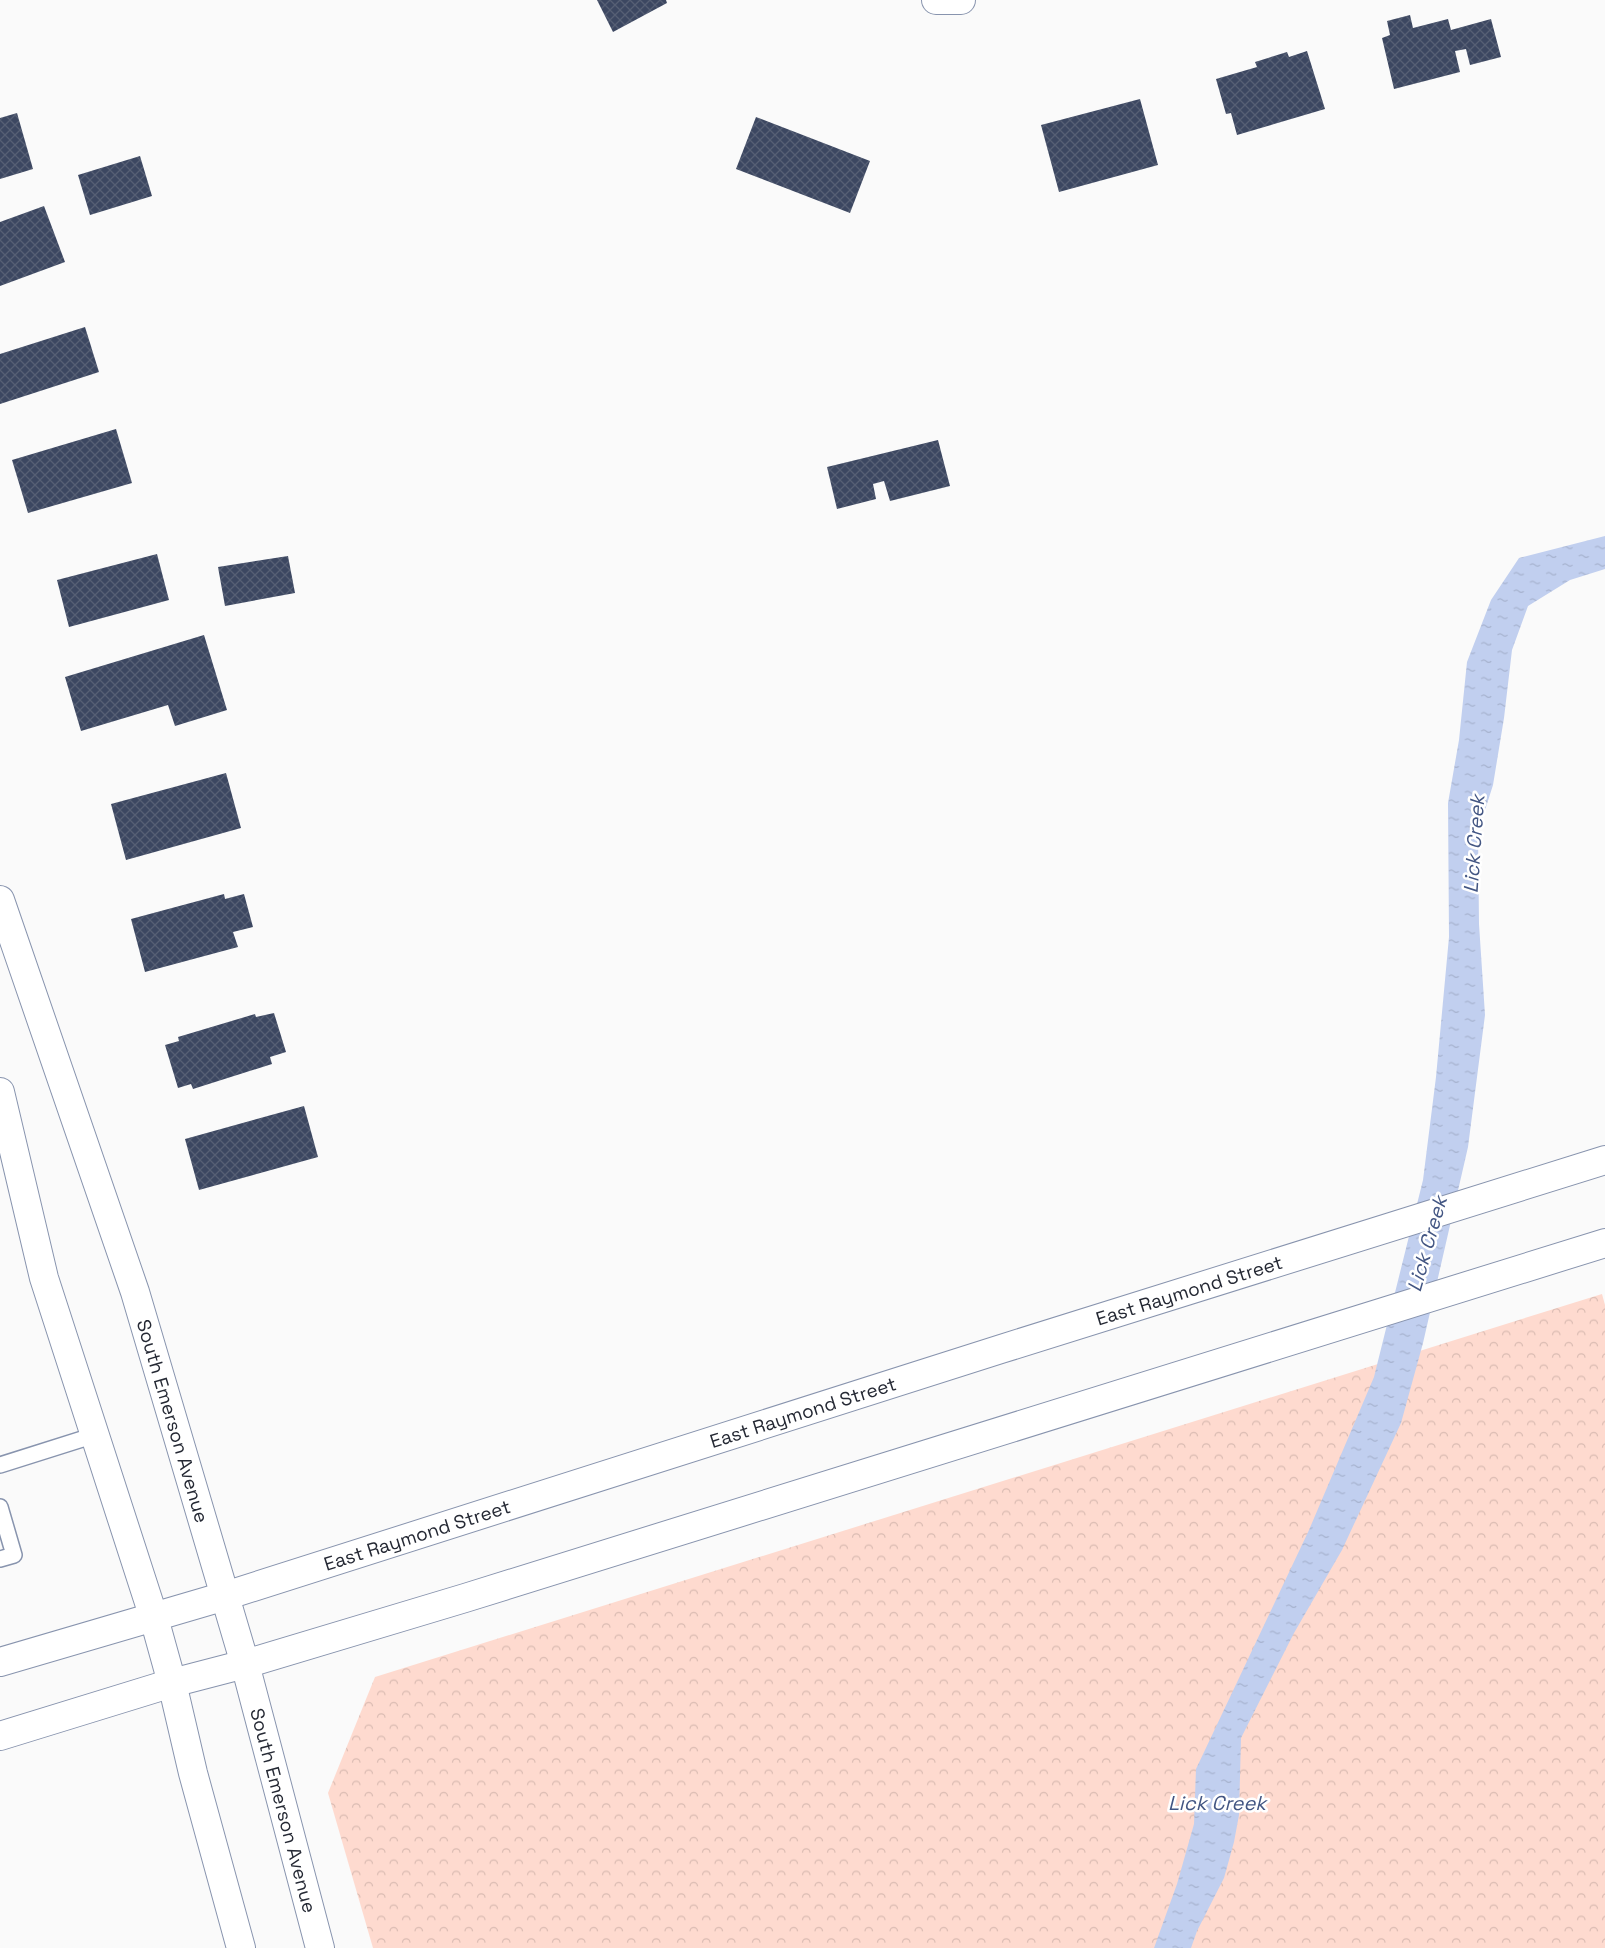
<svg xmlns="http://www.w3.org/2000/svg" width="1605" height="1948" font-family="'Space Grotesk',sans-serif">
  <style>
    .forest { fill: url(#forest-crowns) }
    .water { fill: url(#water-ripples) }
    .building { fill: url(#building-cross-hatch) }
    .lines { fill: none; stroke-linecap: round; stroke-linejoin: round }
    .lane-casing { stroke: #8894ae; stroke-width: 18 }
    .street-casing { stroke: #8894ae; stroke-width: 30 }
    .primary-casing { stroke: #8894ae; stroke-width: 30 }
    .lane { stroke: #fff; stroke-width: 15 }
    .street { stroke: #fff; stroke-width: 28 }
    .primary { stroke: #fff; stroke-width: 28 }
    .labels { text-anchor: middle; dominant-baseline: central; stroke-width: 5; stroke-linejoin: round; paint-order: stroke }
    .street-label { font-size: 19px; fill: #252934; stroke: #fff }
    .water-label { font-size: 20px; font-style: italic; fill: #435683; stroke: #fff }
  </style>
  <defs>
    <pattern id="forest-crowns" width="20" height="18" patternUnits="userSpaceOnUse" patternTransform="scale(1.25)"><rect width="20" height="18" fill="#fedacf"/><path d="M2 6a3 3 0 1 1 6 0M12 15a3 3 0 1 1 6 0" fill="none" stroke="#dabbb2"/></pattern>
    <pattern id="water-ripples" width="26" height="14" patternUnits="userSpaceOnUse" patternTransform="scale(1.25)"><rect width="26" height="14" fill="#c1cfef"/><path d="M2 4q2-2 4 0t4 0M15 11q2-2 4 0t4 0" fill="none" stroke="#a6b2ce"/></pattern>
    <pattern id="building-cross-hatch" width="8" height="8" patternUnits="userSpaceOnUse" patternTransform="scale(1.25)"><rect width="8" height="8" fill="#3c4761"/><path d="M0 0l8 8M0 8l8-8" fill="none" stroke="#565f74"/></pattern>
  </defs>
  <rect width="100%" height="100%" fill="#fafafa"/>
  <polygon class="forest" points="1602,1294 1605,1305 1605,1948 373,1948 328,1793 375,1677"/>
  <polygon class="water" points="1605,536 1605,569 1570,580 1528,606 1512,650 1504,718 1493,785 1478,832 1479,924 1485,1015 1468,1147 1423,1343 1401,1423 1342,1550 1294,1633 1241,1738 1239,1815 1234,1842 1224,1878 1197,1931 1191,1948 1154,1948 1177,1884 1194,1824 1196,1769 1309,1530 1374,1377 1423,1180 1436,1077 1449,937 1448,803 1459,740 1467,662 1491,600 1519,558"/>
  <g class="building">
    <polygon points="597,0 666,0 667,3 613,32"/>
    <polygon points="1410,15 1413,28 1448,19 1451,30 1491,19 1501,57 1470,65 1466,49 1455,51 1460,72 1394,89 1382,38 1390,35 1387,21"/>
    <polygon points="1307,51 1325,109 1237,135 1231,113 1226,114 1216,79 1257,67 1255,62 1287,52 1289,57"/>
    <polygon points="1140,99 1158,165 1059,192 1041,125"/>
    <polygon points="17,113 33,169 0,179 0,118"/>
    <polygon points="756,117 870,161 850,213 736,169"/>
    <polygon points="140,156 152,196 90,215 78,175"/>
    <polygon points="44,206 65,262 0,286 0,222"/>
    <polygon points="85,327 99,372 0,404 0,354"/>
    <polygon points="116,429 132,483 28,513 12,460"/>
    <polygon points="938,440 950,486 890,501 884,481 873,484 876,499 837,509 827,467"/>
    <polygon points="157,554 169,600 69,627 57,580"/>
    <polygon points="288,556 295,593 225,606 218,567"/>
    <polygon points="204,635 227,710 175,726 168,705 81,731 65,677"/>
    <polygon points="226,773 241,828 126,860 111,804"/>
    <polygon points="224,894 225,899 244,894 253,927 233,932 238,947 145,972 131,919"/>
    <polygon points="274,1013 286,1052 270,1057 272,1064 193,1089 191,1084 178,1088 165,1045 179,1041 178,1037 255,1014 256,1017"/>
    <polygon points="304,1106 318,1157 199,1190 185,1139"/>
  </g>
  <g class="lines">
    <defs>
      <g id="lane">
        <polyline points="0,1465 95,1435"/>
        <polyline points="0,1507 14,1555 0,1559"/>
      </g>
      <polyline id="street" points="936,0 961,0"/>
      <g id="primary">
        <path id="s1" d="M0 900 135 1292 245 1664 320 1948"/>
        <polyline points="0,1092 44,1278 154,1618 172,1683 193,1773 241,1948"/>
        <path id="s2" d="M0 1662 225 1596 1001 1349 1605 1160"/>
        <polyline points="0,1736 172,1683 245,1664 465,1598 1605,1243"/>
      </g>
    </defs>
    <use href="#lane" class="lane-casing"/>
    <use href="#street" class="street-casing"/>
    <use href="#primary" class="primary-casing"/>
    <use href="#lane" class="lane"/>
    <use href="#street" class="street"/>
    <use href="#primary" class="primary"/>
  </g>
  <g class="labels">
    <g class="street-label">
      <text stroke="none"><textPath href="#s2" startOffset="1246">East Raymond Street</textPath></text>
      <text stroke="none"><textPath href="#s2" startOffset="841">East Raymond Street</textPath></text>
      <text stroke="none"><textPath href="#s1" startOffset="549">South Emerson Avenue</textPath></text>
      <text stroke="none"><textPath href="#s2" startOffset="436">East Raymond Street</textPath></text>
      <text stroke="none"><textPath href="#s1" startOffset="954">South Emerson Avenue</textPath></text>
    </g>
    <g class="water-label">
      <text transform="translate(1474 844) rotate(-86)">Lick Creek</text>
      <text transform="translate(1427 1244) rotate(-74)">Lick Creek</text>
      <text x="1217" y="1803">Lick Creek</text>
    </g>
  </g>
</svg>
